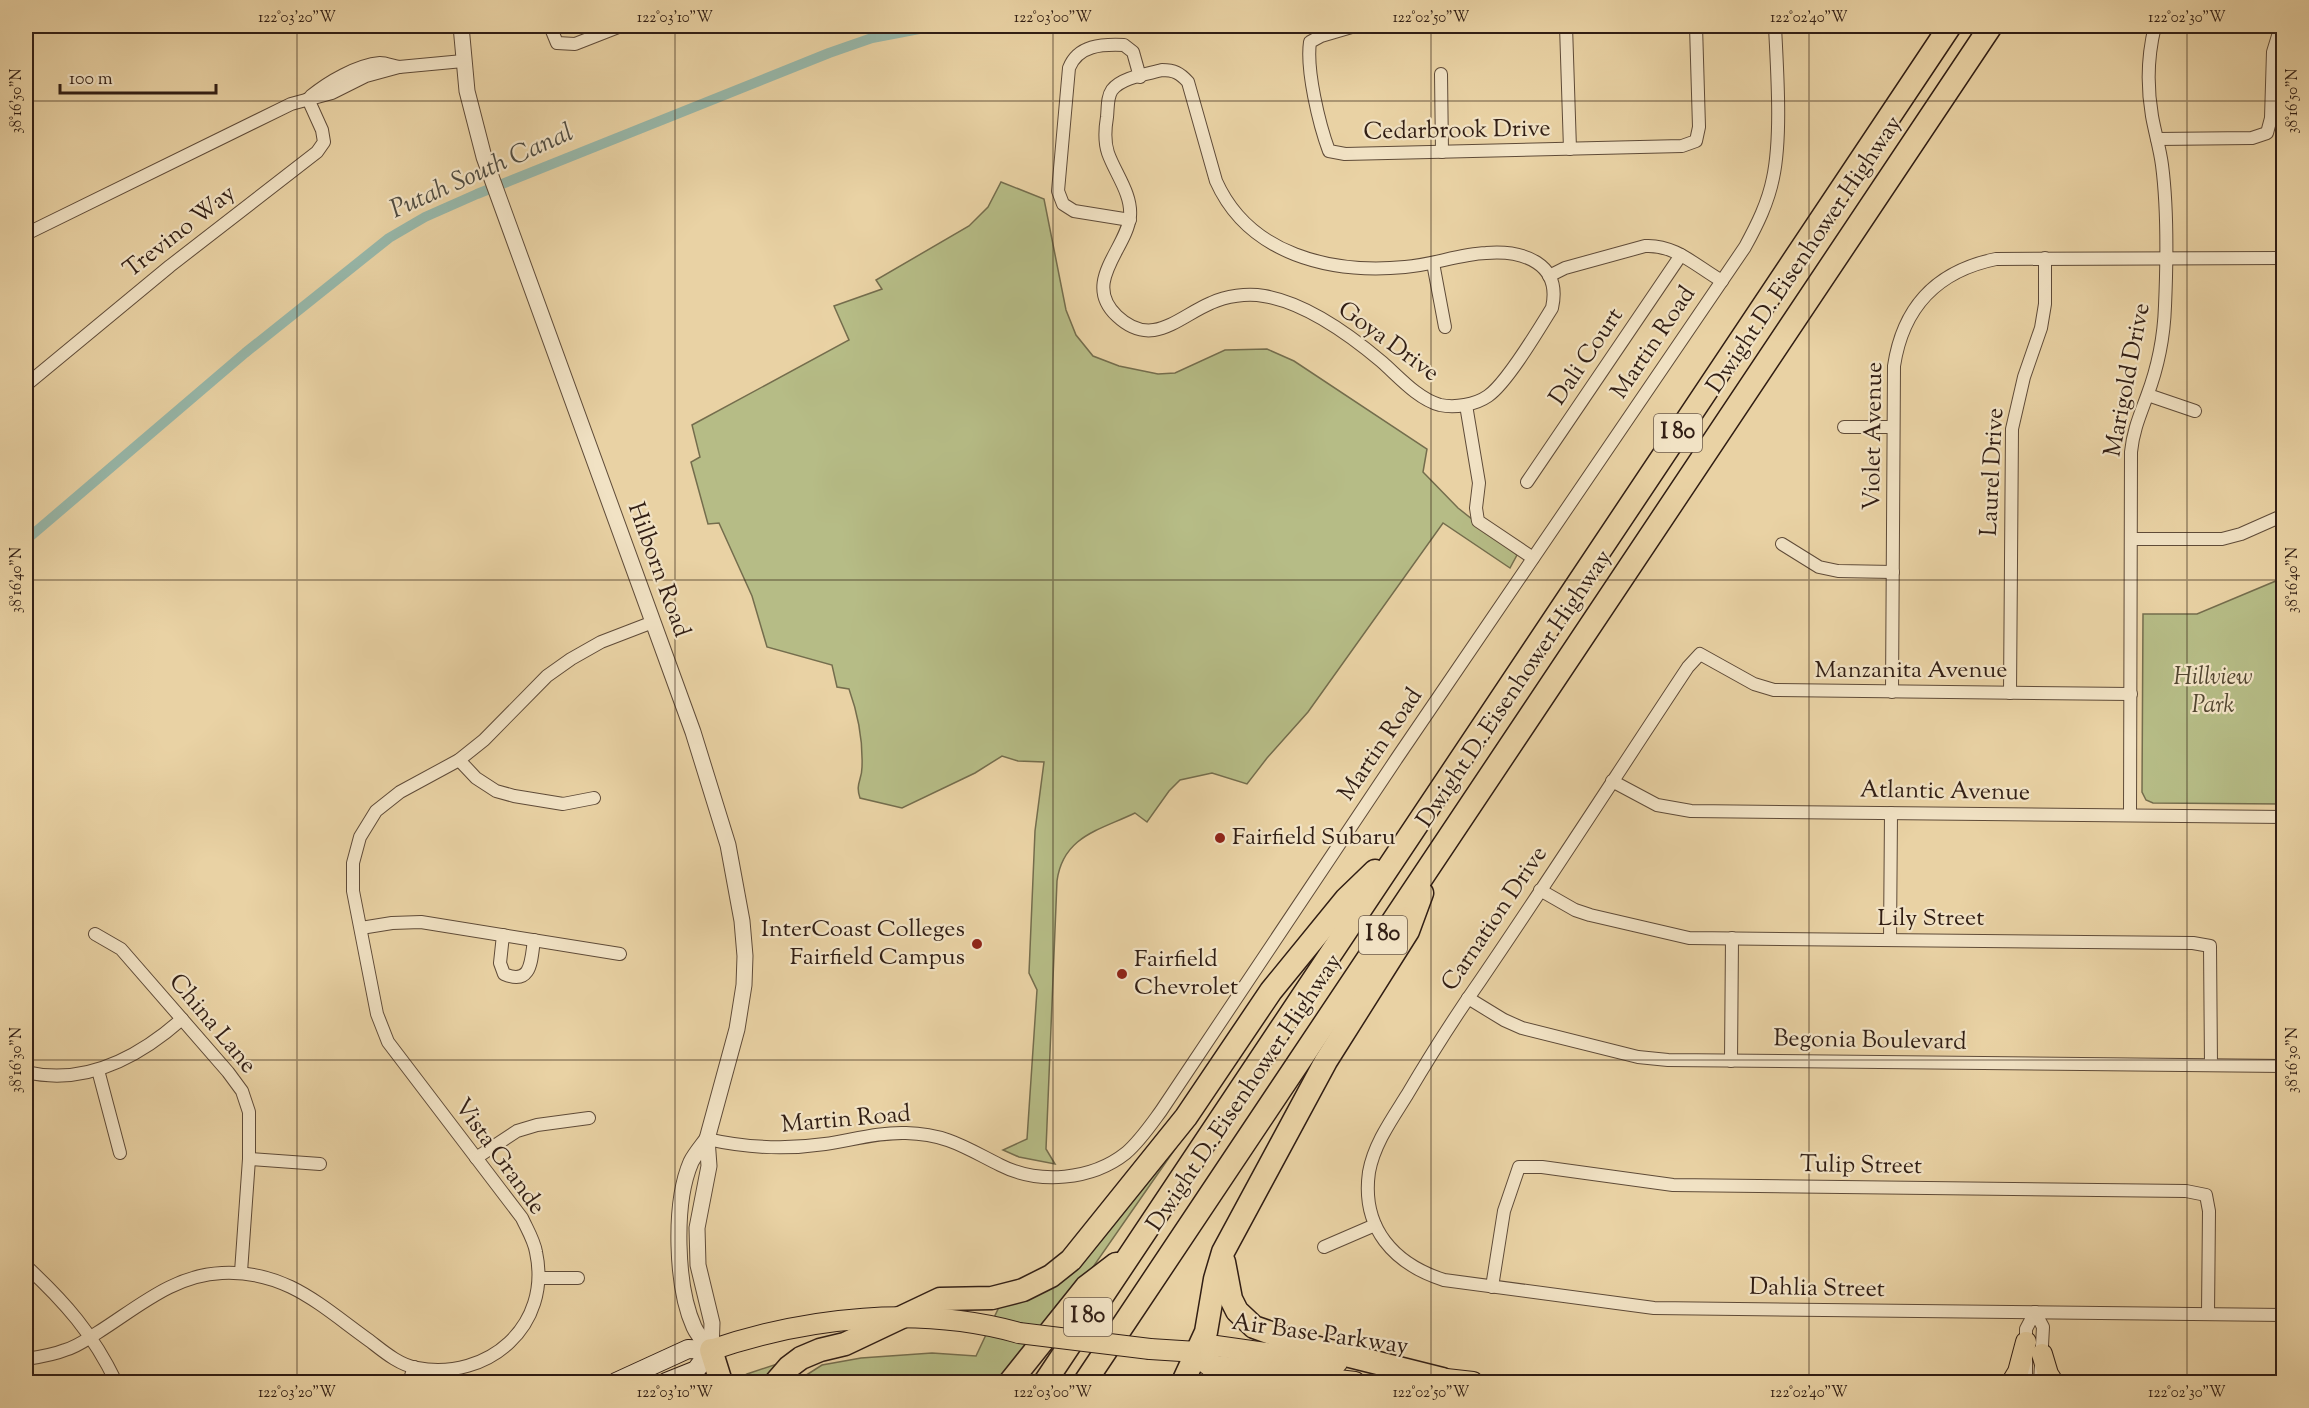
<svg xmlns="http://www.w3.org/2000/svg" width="2309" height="1408" font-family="'Sorts Mill Goudy',serif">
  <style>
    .green { fill: #b6bc86; stroke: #746d4d; stroke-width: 1.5 }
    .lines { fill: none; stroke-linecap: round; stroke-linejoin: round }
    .canal { stroke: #97b7a9; stroke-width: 10 }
    .minor-casing { stroke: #5f4b38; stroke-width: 14 }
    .tertiary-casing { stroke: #5f4b38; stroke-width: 17 }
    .secondary-casing { stroke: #311e14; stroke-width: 20 }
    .primary-casing { stroke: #311e14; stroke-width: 22 }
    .motorway-casing { stroke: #311e14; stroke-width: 25 }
    .minor { stroke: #f1e2c4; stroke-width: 12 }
    .tertiary { stroke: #f1e2c4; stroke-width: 15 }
    .secondary { stroke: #f1e2c4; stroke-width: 18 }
    .primary { stroke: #e9d2a4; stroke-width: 20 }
    .motorway { stroke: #e9d2a4; stroke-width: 22 }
    .primary-bridge-casing { stroke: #311e14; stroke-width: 22; stroke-linecap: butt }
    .primary-bridge { stroke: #e9d2a4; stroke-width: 20 }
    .ticks { fill: none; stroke: #311e14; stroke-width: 1.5; stroke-opacity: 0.45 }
    .poi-dot { fill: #8f2418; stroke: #f1e2c4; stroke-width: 2 }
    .labels { text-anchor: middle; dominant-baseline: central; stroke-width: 4.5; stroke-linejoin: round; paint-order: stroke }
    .shield { fill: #f1e2c4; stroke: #6b5949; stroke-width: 1.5 }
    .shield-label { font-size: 22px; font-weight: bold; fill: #311e14 }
    .street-label { font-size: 24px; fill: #311e14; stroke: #f1e2c4 }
    .park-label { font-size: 24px; font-style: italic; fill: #524630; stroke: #f1e2c4 }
    .poi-label { font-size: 24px; fill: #311e14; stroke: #f1e2c4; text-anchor: start }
    .water-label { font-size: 26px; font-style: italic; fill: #504c41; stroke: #f1e2c4 }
    .neatline { fill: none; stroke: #311e14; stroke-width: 2 }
    .ticks-label { font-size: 15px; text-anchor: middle; fill: #311e14 }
  </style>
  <rect width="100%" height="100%" fill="#e9d2a4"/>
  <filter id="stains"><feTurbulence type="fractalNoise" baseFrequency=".00333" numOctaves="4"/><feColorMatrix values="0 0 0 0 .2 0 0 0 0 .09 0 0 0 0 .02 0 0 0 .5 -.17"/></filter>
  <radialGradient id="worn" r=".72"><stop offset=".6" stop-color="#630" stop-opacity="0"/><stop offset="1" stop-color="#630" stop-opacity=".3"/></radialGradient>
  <g class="green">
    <path d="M1001 182 1044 199 1066 310 1076 335 1093 356 1119 366 1158 374 1175 373 1225 350 1267 349 1294 361 1427 449 1423 472 1458 508 1517 555 1510 568 1443 523 1308 712 1267 758 1247 784 1212 773 1180 780 1169 791 1147 822 1135 813C1100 830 1063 836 1057 881L1046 1149 1055 1164 1019 1157 1003 1150 1027 1139 1037 990 1029 973 1035 831 1044 762 1018 761 1002 756 975 773 902 808 860 798C855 784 862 780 862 767 863 740 858 714 849 689L837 687 832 665 767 647 752 596 719 523 708 524 691 462 700 457 692 425 849 340 834 306 882 289 876 280 969 226 988 207Z"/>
    <polygon points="2283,578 2283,804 2153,803 2146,800 2142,792 2143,614 2197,614"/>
    <polygon points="1182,1139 1013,1382 733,1382 747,1374 777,1364 797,1381 822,1365 861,1358 932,1353 976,1356 1000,1305 1029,1297"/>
  </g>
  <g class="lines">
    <polyline class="canal" points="26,540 245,353 389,238 425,217 477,194 829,53 872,38 935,26"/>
    <defs>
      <g id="minor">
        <polyline points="550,26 557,43 575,44 621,26"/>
        <path d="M1355 26 1321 36 1310 42C1306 70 1319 124 1329 151L1345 154 1682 146 1696 141 1699 127 1696 26"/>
        <polyline points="1566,26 1570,149"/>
        <path d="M1162 70C1174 70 1180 73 1188 82L1216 181C1249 255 1331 274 1405 267 1433 265 1459 254 1486 253 1523 250 1562 263 1552 308 1539 329 1507 383 1488 396 1475 405 1455 408 1440 405 1418 399 1399 377 1382 362 1350 335 1306 303 1264 296 1247 293 1226 296 1211 303 1178 317 1152 349 1117 316 1081 282 1127 249 1130 216 1132 194 1115 173 1108 153 1104 141 1105 129 1107 117 1108 108 1107 97 1112 90 1122 77 1148 74 1162 70Z"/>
        <polyline points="1441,74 1442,152"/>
        <path d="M311 96C328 82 357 65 380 63 386 63 393 66 399 67"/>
        <polyline points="2157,139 2252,138 2267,133 2271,118 2273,52 2281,26"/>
        <path d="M1130 220 1074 211 1063 204 1058 191 1069 68C1078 45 1102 44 1124 45L1133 52 1140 77"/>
        <polyline points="26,234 291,104 332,93 366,76 399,67 463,61"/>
        <polyline points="1433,263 1445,327"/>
        <path d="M1549 276 1565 268 1645 246C1675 244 1697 267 1722 281"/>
        <polyline points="26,385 170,266 317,152 324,142 322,130 308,99"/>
        <polyline points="2148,395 2195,411"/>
        <polyline points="1466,405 1479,483 1476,508 1478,521 1533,558"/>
        <polyline points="1844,427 1893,427"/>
        <polyline points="1527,482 1681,255"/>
        <polyline points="2132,539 2222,539 2241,534 2284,515"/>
        <polyline points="1782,544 1819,567 1838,571 1893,572"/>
        <path d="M1892 692 1894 366C1903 307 1937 271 1996 259L2284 258"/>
        <polyline points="2010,693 2012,429 2024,377 2041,328 2045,304 2045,258"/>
        <path d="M2131 694 1774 690 1754 684 1700 654 1688 667C1619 771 1551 877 1480 981 1454 1018 1430 1056 1407 1095 1392 1119 1374 1144 1369 1172 1361 1228 1394 1264 1444 1280L1654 1308 2284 1315"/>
        <polyline points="459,760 476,778 496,791 514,796 563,804 594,798"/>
        <polyline points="1612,781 1657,805 1691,811 2284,817"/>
        <path d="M2130 815 2131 452C2133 431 2140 415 2147 396 2158 367 2164 336 2165 306 2167 260 2168 211 2162 165 2160 149 2155 133 2152 116 2147 87 2148 54 2155 26"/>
        <polyline points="1540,890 1575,910 1590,915 1689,938 2193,943 2210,946 2211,1065"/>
        <polyline points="361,928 392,923 421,922 620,954"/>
        <polyline points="95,934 121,949 228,1072 242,1091 249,1112 249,1159 241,1272"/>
        <path d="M503 935 500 963 504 974C532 986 531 960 534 940"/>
        <polyline points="1890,940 1891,813"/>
        <polyline points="1468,998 1504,1020 1522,1028 1638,1057 1668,1060 2284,1066"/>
        <polyline points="1731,1061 1732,938"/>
        <polyline points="98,1070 120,1153"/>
        <path d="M26 1072C85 1086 139 1057 182 1019"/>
        <path d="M707 1139C747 1148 784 1150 825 1144 852 1140 879 1132 906 1133 947 1134 966 1148 1000 1165 1039 1185 1092 1180 1126 1153 1140 1141 1150 1126 1161 1111L1397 758 1745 247C1757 225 1768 203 1773 178 1782 136 1777 70 1775 26"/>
        <polyline points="476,1158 517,1131 537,1125 589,1118"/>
        <polyline points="249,1159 320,1164"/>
        <polyline points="1324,1247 1375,1225"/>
        <path d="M26 1266C65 1302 93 1334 116 1382"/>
        <polyline points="539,1278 578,1278"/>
        <polyline points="1492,1287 1504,1211 1519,1167 1542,1167 1673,1185 2186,1191 2206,1195 2209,1211 2208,1314"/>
        <polyline points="2035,1312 2043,1327 2040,1382"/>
        <path d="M26 1359C39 1357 53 1355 65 1350 77 1347 87 1339 97 1333 137 1308 173 1275 222 1273 286 1270 321 1306 370 1341 383 1351 399 1365 417 1368 488 1381 552 1326 536 1252 534 1240 527 1229 522 1218L388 1042 377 1014 353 891V863L360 837 376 811 400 792 459 760 484 740 547 676 571 659 601 642 653 622"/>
        <polyline points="409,1382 414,1367"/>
        <polyline points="2026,1382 2026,1329 2035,1312"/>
      </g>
      <g id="tertiary">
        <polyline points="461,26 467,91 484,157 693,732 728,845 742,921 745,956 744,985 737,1029 707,1139 709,1166 697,1228 698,1265 712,1323 711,1350"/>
        <path d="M707 1139C702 1146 695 1154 691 1162 673 1204 676 1287 694 1327 698 1336 705 1343 711 1350"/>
      </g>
      <g id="secondary">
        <polyline points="616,1382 688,1349 711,1350"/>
        <polyline points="666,1382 696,1370 711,1350"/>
      </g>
      <g id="primary">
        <polyline points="1150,1349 1197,1352 1216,1346 1337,1363"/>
        <path d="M711 1350C807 1317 919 1305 1019 1333"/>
        <polyline points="1197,1352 1208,1365 1355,1382"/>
        <polyline points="2042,1354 2048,1374 2053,1382"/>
        <polyline points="1428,1377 1473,1382"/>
        <polyline points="2012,1382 2018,1372 2026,1342"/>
      </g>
      <g id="motorway">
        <polyline points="1224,1262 1231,1299 1237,1311 1254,1327 1302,1344 1442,1379"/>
        <polyline points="711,1350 721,1382"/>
        <polyline points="776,1382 789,1367 801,1358 820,1350 845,1344 940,1299 992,1298 1023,1290 1051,1276 1071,1260 1186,1117 1271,991 1346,899 1375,871"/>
        <polyline points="1010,1382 1086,1287 1116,1264"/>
        <polyline points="1045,1382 1950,26"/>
        <polyline points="1085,1382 1991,26"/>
        <polyline points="1183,1382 1206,1332 1215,1279 1223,1252 1326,1061 1408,931 1422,893"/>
      </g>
    </defs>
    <use href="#minor" class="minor-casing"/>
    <use href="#tertiary" class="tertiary-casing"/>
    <use href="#secondary" class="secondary-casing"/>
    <use href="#primary" class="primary-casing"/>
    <use href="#motorway" class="motorway-casing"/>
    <use href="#minor" class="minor"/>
    <use href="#tertiary" class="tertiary"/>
    <use href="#secondary" class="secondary"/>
    <use href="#primary" class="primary"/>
    <use href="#motorway" class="motorway"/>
    <defs>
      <polyline id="primary-bridge" points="1019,1333 1150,1349"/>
    </defs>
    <use href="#primary-bridge" class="primary-bridge-casing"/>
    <use href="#primary-bridge" class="primary-bridge"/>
  </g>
  <path class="ticks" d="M297 26V1382M675 26V1382M1053 26V1382M1431 26V1382M1809 26V1382M2187 26V1382M26 101H2284M26 580H2284M26 1060H2284"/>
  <g class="poi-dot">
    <circle cx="1220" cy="838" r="6"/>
    <circle cx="977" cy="944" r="6"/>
    <circle cx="1122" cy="974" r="6"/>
  </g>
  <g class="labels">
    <g class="shield">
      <rect x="1654" y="414" width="48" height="38" rx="4.5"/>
      <rect x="1359" y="916" width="48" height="38" rx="4.5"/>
      <rect x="1064" y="1298" width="48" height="38" rx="4.5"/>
    </g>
    <g class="shield-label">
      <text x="1678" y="433">I 80</text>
      <text x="1383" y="935">I 80</text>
      <text x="1088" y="1317">I 80</text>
    </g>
    <g class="street-label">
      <text transform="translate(1457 131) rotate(-1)">Cedarbrook Drive</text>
      <text transform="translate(180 232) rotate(-38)">Trevino Way</text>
      <text transform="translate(1805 255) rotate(-56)">Dwight D. Eisenhower Highway</text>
      <text transform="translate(1388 342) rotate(36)">Goya Drive</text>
      <text transform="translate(1654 343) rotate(-56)">Martin Road</text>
      <text transform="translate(1587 357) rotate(-56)">Dali Court</text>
      <text transform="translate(2128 380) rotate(-79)">Marigold Drive</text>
      <text transform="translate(1874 436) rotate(-89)">Violet Avenue</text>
      <text transform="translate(1993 472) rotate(-87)">Laurel Drive</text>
      <text transform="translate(658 570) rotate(70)">Hilborn Road</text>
      <text x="1911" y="671">Manzanita Avenue</text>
      <text transform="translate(1515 689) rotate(-56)">Dwight D. Eisenhower Highway</text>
      <text transform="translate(1381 745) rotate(-56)">Martin Road</text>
      <text transform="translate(1945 792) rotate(1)">Atlantic Avenue</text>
      <text transform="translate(1495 919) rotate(-56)">Carnation Drive</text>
      <text x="1931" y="919">Lily Street</text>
      <text transform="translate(212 1024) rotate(50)">China Lane</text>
      <text transform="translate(1870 1041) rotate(1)">Begonia Boulevard</text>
      <text transform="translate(1245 1093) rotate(-56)">Dwight D. Eisenhower Highway</text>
      <text transform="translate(846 1120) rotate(-5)">Martin Road</text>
      <text transform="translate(499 1157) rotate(54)">Vista Grande</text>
      <text transform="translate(1861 1166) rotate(1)">Tulip Street</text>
      <text transform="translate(1817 1289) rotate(1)">Dahlia Street</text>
      <text transform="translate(1320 1335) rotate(8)">Air Base Parkway</text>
    </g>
    <g class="park-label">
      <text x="2213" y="678">Hillview<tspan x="2213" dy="28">Park</tspan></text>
    </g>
    <g class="poi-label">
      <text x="1232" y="838">Fairfield Subaru</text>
      <text x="965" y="930" text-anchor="end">InterCoast Colleges<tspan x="965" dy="28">Fairfield Campus</tspan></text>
      <text x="1134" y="960">Fairfield<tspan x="1134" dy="28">Chevrolet</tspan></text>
    </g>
    <g class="water-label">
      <text transform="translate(482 172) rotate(-24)">Putah South Canal</text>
    </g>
  </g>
  <rect width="2309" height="1408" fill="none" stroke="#e9d2a4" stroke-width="66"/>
  <path d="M60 84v9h156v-9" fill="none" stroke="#311e14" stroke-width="3"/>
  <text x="69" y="84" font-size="18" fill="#311e14" stroke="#f1e2c4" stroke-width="4.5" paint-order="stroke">100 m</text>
  <rect x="33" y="33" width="2243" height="1342" class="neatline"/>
  <g class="ticks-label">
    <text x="297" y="22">122°03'20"W</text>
    <text x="675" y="22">122°03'10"W</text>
    <text x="1053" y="22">122°03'00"W</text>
    <text x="1431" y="22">122°02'50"W</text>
    <text x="1809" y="22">122°02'40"W</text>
    <text x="2187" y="22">122°02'30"W</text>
    <text transform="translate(16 101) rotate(-90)" y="5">38°16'50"N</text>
    <text transform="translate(2292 101) rotate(-90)" y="5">38°16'50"N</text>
    <text transform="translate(16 580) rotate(-90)" y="5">38°16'40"N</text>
    <text transform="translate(2292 580) rotate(-90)" y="5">38°16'40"N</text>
    <text transform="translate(16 1060) rotate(-90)" y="5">38°16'30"N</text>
    <text transform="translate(2292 1060) rotate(-90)" y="5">38°16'30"N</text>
    <text x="297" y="1397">122°03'20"W</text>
    <text x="675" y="1397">122°03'10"W</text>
    <text x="1053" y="1397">122°03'00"W</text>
    <text x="1431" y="1397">122°02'50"W</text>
    <text x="1809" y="1397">122°02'40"W</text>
    <text x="2187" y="1397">122°02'30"W</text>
  </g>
  <rect width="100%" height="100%" filter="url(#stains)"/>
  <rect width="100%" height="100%" fill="url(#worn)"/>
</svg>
